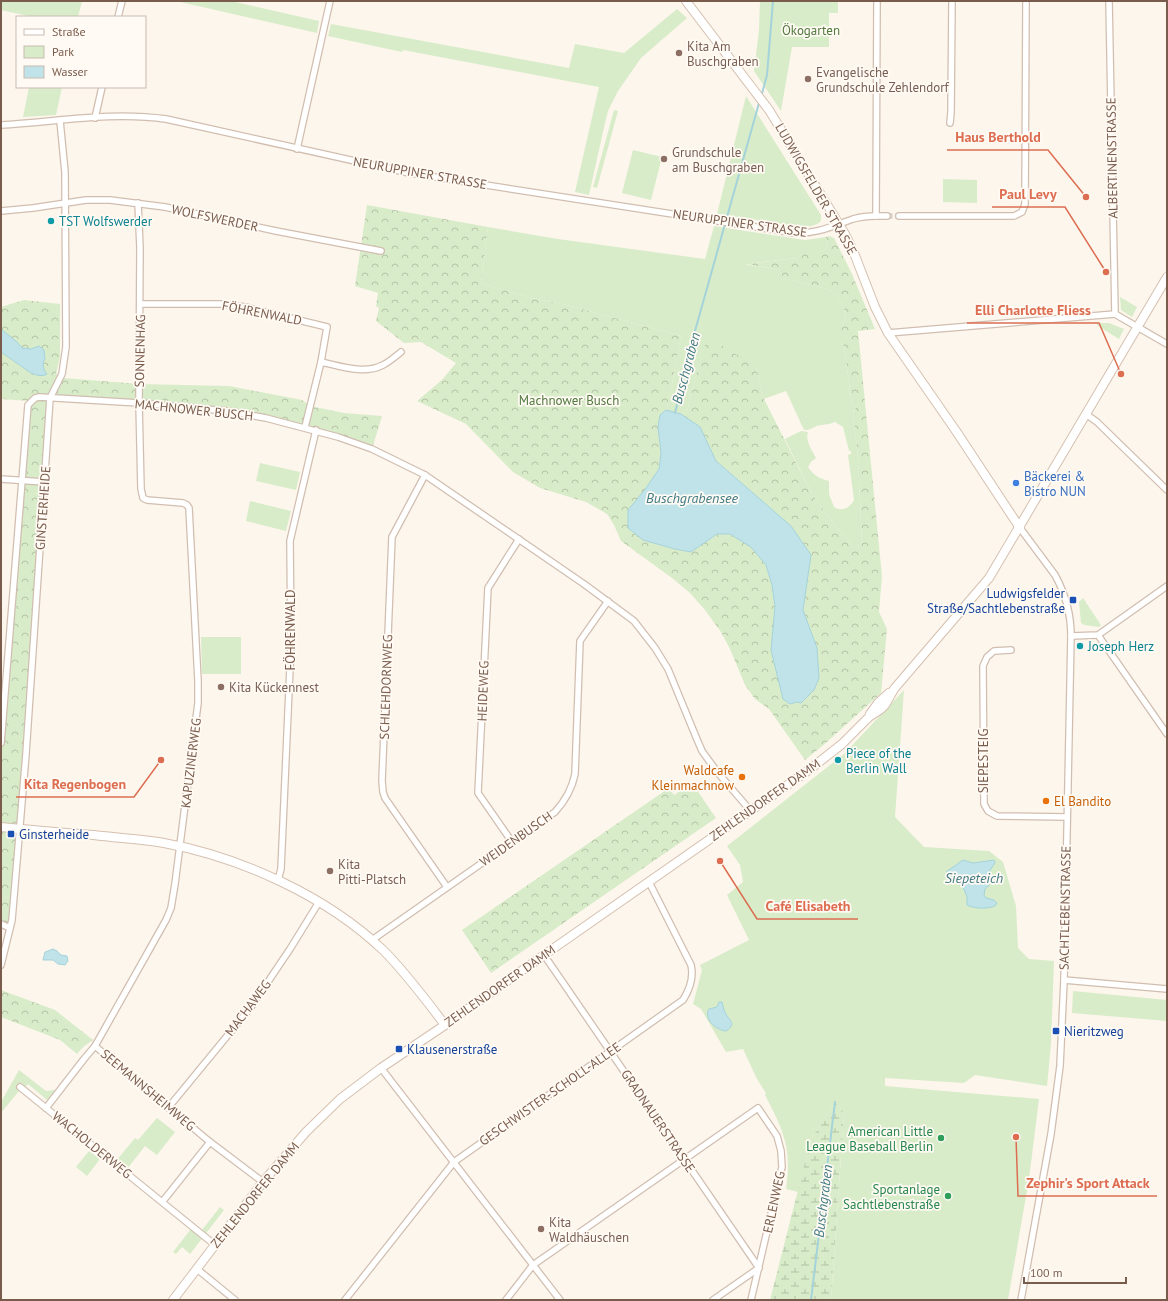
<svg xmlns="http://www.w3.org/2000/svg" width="1168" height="1301" font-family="'PT Sans',sans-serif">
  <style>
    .green { fill: #d8ecc9 }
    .forest { fill: url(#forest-crowns) }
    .wetland { fill: url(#wetland-marsh) }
    .water { fill: #bfe3e8; stroke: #a5d3da }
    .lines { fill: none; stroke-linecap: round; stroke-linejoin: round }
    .stream { stroke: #a5d3da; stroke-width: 2 }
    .street-tunnel { stroke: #dcd0c4; stroke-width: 5.5; stroke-dasharray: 5.5 3; stroke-linecap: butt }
    .street-casing { stroke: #d1beb0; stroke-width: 8 }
    .secondary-casing { stroke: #d6c0b0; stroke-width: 10 }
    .street { stroke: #fff; stroke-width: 5.5 }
    .secondary { stroke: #fff; stroke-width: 8 }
    .education-dot { fill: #8d6e63; stroke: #fffaf3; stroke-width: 1.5 }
    .culture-dot { fill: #0f9aa8; stroke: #fffaf3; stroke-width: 1.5 }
    .shop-dot { fill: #3f7fe0; stroke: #fffaf3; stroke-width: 1.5 }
    .transit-dot { fill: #1a4fb4; stroke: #fffaf3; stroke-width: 1.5 }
    .food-dot { fill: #e8710a; stroke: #fffaf3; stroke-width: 1.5 }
    .leisure-dot { fill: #2e9e5b; stroke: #fffaf3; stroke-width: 1.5 }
    .labels { text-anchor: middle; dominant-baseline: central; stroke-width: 3.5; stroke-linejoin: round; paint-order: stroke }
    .park-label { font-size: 13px; fill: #537a41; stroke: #fffaf3 }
    .education-label { font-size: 13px; fill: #785e54; stroke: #fffaf3; text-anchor: start }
    .street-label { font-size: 13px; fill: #7a5c4d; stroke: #fffaf3 }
    .culture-label { font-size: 13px; fill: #0d838f; stroke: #fffaf3; text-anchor: start }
    .shop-label { font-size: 13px; fill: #366cbe; stroke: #fffaf3; text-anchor: start }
    .transit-label { font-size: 13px; fill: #164399; stroke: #fffaf3; text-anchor: start }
    .food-label { font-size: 13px; fill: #c56008; stroke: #fffaf3; text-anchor: end }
    .leisure-label { font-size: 13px; fill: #27864d; stroke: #fffaf3; text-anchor: end }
    .water-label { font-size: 14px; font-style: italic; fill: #437c86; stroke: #fffaf3 }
    .leader { fill: none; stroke: #dc6d51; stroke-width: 1.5 }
    .callout-dot { fill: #dc6d51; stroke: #fffaf3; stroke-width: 1.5 }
    .callout-label { font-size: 14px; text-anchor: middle; font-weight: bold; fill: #dc6d51; stroke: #fffaf3; stroke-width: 3.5; stroke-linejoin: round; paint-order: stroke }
  </style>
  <defs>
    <pattern id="forest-crowns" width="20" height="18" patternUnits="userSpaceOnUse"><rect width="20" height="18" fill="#d8ecc9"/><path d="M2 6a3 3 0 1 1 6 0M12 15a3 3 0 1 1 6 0" fill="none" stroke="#b4c2a5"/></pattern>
    <pattern id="wetland-marsh" width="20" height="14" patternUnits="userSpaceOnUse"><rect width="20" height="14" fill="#d8ecc9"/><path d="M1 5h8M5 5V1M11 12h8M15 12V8" fill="none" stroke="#b4c2a5"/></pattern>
  </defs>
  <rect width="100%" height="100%" fill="#fdf6ec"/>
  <g class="green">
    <polygon points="1,1 82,1 78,17 33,17 1,10"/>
    <polygon points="176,1 231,1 319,21 317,33"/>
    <polygon points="760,1 838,1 838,13 829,13 829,47 792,47 781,111 754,71 759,30"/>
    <polygon points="677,9 687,18 641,58 618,91 608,111 605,123 589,195 575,192 599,87 403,50 402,52 328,36 331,24 569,68 575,44 624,53"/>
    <polygon points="29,87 62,87 56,115 23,117"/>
    <path d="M746 96 821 215V221C813 229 800 226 790 225L717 214Z"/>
    <polygon points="614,110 618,111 597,188 593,187"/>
    <polygon points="633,150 662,157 651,200 622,193"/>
    <polygon points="943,179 977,180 977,203 943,202"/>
    <path d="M714 226 805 240 826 237 827 248 823 251C814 251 804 253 797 258L745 264 779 270 783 278 824 288 836 294 844 308 846 319 841 329 838 330V339L844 346 852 405 856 406 853 413 858 457 862 545 854 548 833 523 812 494 785 439 801 431 808 432C805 441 812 450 816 458L811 462 808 467C814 476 819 478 829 481V494L834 507C842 512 850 508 854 500L848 455 851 454V451H849L843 427 835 422C830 424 827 424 822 425 815 425 811 431 804 430L786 391 764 399 756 367 703 348 687 412 681 414 666 410 669 400 681 336 567 305 532 298 481 283 488 227 558 239 705 259Z"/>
    <polygon points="1120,297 1137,307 1132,317 1121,310"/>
    <polygon points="1096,323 1109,323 1124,329 1119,339 1098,326"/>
    <polygon points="260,463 300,472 296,490 256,481"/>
    <polygon points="250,501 291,511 286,531 246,521"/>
    <polygon points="1083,598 1101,625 1099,627 1084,625 1081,623 1079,602"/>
    <polygon points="201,637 241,637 241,674 202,674"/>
    <path d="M904 690 895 817 924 847 989 851 1003 862 1016 906 1018 948 1029 959 1054 961 1051 1044 1047 1086 975 1075 964 1083 885 1078V1086L1039 1099 1029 1179 1008 1300H831L844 1113 835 1102 811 1139 798 1192 786 1189C792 1147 784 1132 765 1095L766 1093 757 1079 743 1049 726 1052 701 1009 693 1004 702 970 700 965 749 940 727 895 743 882 740 865 727 846 844 754Z"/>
    <polygon points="1073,991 1167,1000 1167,1021 1072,1013"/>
    <polygon points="19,1070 46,1091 55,1090 47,1100 28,1084 25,1088 23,1086 1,1113 1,1102"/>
    <polygon points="157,1118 175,1132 157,1155 145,1146 127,1169 116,1161 135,1138 138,1140"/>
    <polygon points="89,1151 100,1159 87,1176 76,1167"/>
    <polygon points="220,1207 224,1210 190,1254 182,1247 176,1254 173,1252 191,1229 198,1235"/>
  </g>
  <g class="forest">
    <polygon points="367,205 488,227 481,283 532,298 567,305 681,336 669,400 666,410 660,415 658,427 661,453 659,469 646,488 643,540 675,549 690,552 717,534 730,534 751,547 766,565 772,586 775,606 774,620 790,704 797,702 801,703 814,690 819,678 817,648 803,610 811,555 791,526 716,461 700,427 681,414 687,412 703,347 712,339 756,367 764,399 812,494 833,523 854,548 862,545 858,457 853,413 856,407 852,405 844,346 838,339 838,330 841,329 846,319 844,308 836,294 824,288 783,278 779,270 742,263 755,263 797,258 808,251 823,251 827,248 826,237 829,236 834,238 852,274 875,329 858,331 882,576 879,612 887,629 881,693 827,742 805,760 769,709 755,699 745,685 730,649 721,632 705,610 690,593 672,578 621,541 614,525 607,514 586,502 540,488 513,472 466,424 417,401 442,380 456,363 421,342 404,343 376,321 379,308 376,306 378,293 355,286"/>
    <path d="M24 300 60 304V357L56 374 63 378 140 384 229 386 302 400 310 406 344 413 382 416 372 449 338 437 227 411 50 398 10 928 1 924V743L30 401 1 399V352L31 373 44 375 46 374C40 367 45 355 39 346L31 349 22 348 17 342 1 329V307Z"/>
    <polygon points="692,783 716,818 491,973 462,930 669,788 674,795"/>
    <polygon points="1,990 55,1010 93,1040 83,1047 77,1054 60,1040 1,1017"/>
  </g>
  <polygon class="wetland" points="835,1102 844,1113 831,1300 770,1300 811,1139"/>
  <g class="water">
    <path d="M1 329 17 342 22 348 31 349 39 346 44 350 45 359C42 363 43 370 47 374 42 377 36 375 31 373L1 352Z"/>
    <polygon points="666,410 681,414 700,427 716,461 791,526 811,555 803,610 817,648 819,678 814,690 801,703 797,702 790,704 783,699 771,650 775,606 772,585 766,565 751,547 730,534 717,534 691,552 675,549 643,540 628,528 628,510 646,488 659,469 661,453 658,427 660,415"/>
    <path d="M963 860 973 863 994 860 995 863 990 870C990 878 993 884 985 889L984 895 986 898 994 900 997 903 995 906C987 909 975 909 967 905V897L964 889 946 872Z"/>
    <polygon points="53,949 57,951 61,955 67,956 68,961 65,965 58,964 53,960 43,960 45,952"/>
    <path d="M719 1002H722C723 1005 723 1008 725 1012 728 1020 738 1023 726 1031 716 1030 703 1019 709 1009L717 1007Z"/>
  </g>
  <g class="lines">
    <g class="stream">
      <polyline points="761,97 767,75 773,1"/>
      <polyline points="675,413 695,331 759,103"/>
      <polyline points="811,1300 835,1102"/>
    </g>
    <polyline class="street-tunnel" points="887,216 899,216"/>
    <defs>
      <g id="street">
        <polyline points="877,1 876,216 887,216"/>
        <polyline points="1109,1 1115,314"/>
        <polyline points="118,17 122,1"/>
        <polyline points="95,118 102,87"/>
        <polyline points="950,123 951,112 952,1"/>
        <path d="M1 125C56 122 111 111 166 119L409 173 794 233C818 234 832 226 853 219 860 217 868 216 876 216"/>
        <polyline points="297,149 330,1"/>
        <polyline points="1,211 33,208 86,200 110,200 165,207 276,231 381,251"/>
        <polyline points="899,216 1014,216 1022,212 1025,204 1026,1"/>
        <polyline points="140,304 221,304 245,307 327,327 321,362 305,427"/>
        <polyline points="888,333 1115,314 1167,344"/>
        <path d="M321 362C340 366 364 375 383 365 389 362 395 357 401 352"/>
        <polyline points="1086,414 1097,422 1167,490"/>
        <polyline points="425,475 392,537 382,781 383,792 385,798 447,887"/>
        <polyline points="1,479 44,482"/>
        <path d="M1020 528 1055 575C1066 595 1071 613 1071 636L1064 980 1060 1066 1051 1134 1021 1300"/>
        <polyline points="1098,635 1167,734"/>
        <polyline points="1071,636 1098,635 1167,586"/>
        <polyline points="1011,650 994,651 987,657 983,666 984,804 988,811 997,816 1067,817"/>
        <polyline points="1,743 28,405 35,398 39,397 139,403 227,411 266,418 338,437 372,449 425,475 584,584 634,621 655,648 668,669 696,737 702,751 718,773 750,810"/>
        <polyline points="512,842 478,793 488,588 519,539"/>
        <polyline points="278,880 281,869 291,645 290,541 316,430"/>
        <polyline points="1,924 10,928"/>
        <path d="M372 940 555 812C565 801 572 789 575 774L580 641 608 601"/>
        <polyline points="544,955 759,1268 713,1300"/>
        <polyline points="1,965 12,920 26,754 50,398 62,374 66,347 65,172 60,121"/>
        <polyline points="1064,980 1167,989"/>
        <polyline points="95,1046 210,1142 263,1182"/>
        <polyline points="381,1068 560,1300"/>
        <polyline points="20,1087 215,1245"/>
        <polyline points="46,1108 84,1059 95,1046 166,920 171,908 175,884 198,703 198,681 189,508 187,505 183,503 147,500 143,498 141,489 139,403 140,248 138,203"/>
        <polyline points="168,1108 251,1007 290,949 319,902"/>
        <polyline points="163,1201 210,1142"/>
        <polyline points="197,1269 235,1300"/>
        <path d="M345 1300 454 1162 683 1000C690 989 694 978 691 965L649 882"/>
        <polyline points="506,1300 533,1265 758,1108 777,1136 781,1151 782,1167 751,1300"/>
      </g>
      <g id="secondary">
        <polyline points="686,1 769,110 845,234 854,253 875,307 888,333 956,431 1020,528"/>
        <polyline points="870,714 878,703 889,693"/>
        <path d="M1 827C32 830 63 833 94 835 117 838 141 839 164 843 240 857 327 896 384 951 406 973 426 1000 445 1025"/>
        <polyline points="173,1300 263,1182 306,1132 340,1099 381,1068 445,1025 544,955 809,770 842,744 869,717 881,709 885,705 894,689 989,578 1167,277"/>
      </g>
    </defs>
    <use href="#street" class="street-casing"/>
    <use href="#secondary" class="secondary-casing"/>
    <use href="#street" class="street"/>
    <use href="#secondary" class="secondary"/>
  </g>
  <g class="education-dot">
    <circle cx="679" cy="53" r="4"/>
    <circle cx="808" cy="79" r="4"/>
    <circle cx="664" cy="159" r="4"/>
    <circle cx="221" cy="687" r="4"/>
    <circle cx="330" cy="871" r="4"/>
    <circle cx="541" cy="1229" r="4"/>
  </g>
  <g class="culture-dot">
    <circle cx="51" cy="221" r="4"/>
    <circle cx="1080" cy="646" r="4"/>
    <circle cx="838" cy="760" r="4"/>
  </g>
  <circle class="shop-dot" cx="1016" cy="483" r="4"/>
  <g class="transit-dot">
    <rect x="1069" y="596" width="8" height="8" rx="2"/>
    <rect x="7" y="830" width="8" height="8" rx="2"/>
    <rect x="1052" y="1027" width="8" height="8" rx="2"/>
    <rect x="395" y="1045" width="8" height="8" rx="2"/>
  </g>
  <g class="food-dot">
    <circle cx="742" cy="777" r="4"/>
    <circle cx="1046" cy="801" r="4"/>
  </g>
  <g class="leisure-dot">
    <circle cx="941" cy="1138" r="4"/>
    <circle cx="948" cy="1196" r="4"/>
  </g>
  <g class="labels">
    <g class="park-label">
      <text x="811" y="30">Ökogarten</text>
      <text x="569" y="400">Machnower Busch</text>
    </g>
    <g class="education-label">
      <text x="687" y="46">Kita Am<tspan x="687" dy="15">Buschgraben</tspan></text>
      <text x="816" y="72">Evangelische<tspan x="816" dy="15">Grundschule Zehlendorf</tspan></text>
      <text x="672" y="152">Grundschule<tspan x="672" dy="15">am Buschgraben</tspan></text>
      <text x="229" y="687">Kita Kückennest</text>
      <text x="338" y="864">Kita<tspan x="338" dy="15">Pitti-Platsch</tspan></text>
      <text x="549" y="1222">Kita<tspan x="549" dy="15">Waldhäuschen</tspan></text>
    </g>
    <g class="street-label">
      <text transform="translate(1112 158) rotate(-91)">ALBERTINENSTRASSE</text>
      <text transform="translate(420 173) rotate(10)">NEURUPPINER STRASSE</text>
      <text transform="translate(816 189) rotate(60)">LUDWIGSFELDER STRASSE</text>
      <text transform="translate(215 218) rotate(12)">WOLFSWERDER</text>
      <text transform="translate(740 223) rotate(8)">NEURUPPINER STRASSE</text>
      <text transform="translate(262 313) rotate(11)">FÖHRENWALD</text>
      <text transform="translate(140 351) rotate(-89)">SONNENHAG</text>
      <text transform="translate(194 410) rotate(6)">MACHNOWER BUSCH</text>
      <text transform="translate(43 508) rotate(-86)">GINSTERHEIDE</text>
      <text transform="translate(290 630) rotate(-90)">FÖHRENWALD</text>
      <text transform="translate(386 687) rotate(-88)">SCHLEHDORNWEG</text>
      <text transform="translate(483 691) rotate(-88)">HEIDEWEG</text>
      <text transform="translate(983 761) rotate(-90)">SIEPESTEIG</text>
      <text transform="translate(191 763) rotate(-83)">KAPUZINERWEG</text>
      <text transform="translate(765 800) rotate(-35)">ZEHLENDORFER DAMM</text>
      <text transform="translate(516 839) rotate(-35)">WEIDENBUSCH</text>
      <text transform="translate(1065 908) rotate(-89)">SACHTLEBENSTRASSE</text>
      <text transform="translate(500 986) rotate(-35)">ZEHLENDORFER DAMM</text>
      <text transform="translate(248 1008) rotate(-53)">MACHAWEG</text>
      <text transform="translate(148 1090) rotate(40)">SEEMANNSHEIMWEG</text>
      <text transform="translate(550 1094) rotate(-35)">GESCHWISTER-SCHOLL-ALLEE</text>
      <text transform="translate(658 1121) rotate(56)">GRADNAUERSTRASSE</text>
      <text transform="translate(92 1145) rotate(39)">WACHOLDERWEG</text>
      <text transform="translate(255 1195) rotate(-51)">ZEHLENDORFER DAMM</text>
      <text transform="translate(774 1202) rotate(-78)">ERLENWEG</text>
    </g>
    <g class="culture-label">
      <text x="59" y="221">TST Wolfswerder</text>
      <text x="1088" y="646">Joseph Herz</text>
      <text x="846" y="753">Piece of the<tspan x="846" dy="15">Berlin Wall</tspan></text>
    </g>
    <g class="shop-label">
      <text x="1024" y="476">Bäckerei &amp;<tspan x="1024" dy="15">Bistro NUN</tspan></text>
    </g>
    <g class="transit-label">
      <text x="1065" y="593" text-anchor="end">Ludwigsfelder<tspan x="1065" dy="15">Straße/Sachtlebenstraße</tspan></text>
      <text x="19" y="834">Ginsterheide</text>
      <text x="1064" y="1031">Nieritzweg</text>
      <text x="407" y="1049">Klausenerstraße</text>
    </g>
    <g class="food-label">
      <text x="734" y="770">Waldcafe<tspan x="734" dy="15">Kleinmachnow</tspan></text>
      <text x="1054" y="801" text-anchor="start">El Bandito</text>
    </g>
    <g class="leisure-label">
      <text x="933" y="1131">American Little<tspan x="933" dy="15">League Baseball Berlin</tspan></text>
      <text x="940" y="1189">Sportanlage<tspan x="940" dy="15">Sachtlebenstraße</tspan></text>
    </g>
    <g class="water-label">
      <text transform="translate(686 368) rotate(-75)">Buschgraben</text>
      <text x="692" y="498">Buschgrabensee</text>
      <text x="974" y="878">Siepeteich</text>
      <text transform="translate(823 1201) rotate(-83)">Buschgraben</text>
    </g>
  </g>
  <path class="leader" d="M1086 197L1048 150H947M1106 272L1065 207H992M1121 374L1099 323H967M161 760L134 797H16M720 861L757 919H858M1016 1137L1018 1196H1157"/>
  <g class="callout-dot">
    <circle cx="1086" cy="197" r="4"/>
    <circle cx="1106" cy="272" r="4"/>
    <circle cx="1121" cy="374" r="4"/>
    <circle cx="161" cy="760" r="4"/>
    <circle cx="720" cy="861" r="4"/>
    <circle cx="1016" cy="1137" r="4"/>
  </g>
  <g class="callout-label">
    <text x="998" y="142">Haus Berthold</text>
    <text x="1028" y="199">Paul Levy</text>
    <text x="1033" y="315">Elli Charlotte Fliess</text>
    <text x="75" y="789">Kita Regenbogen</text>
    <text x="808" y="911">Café Elisabeth</text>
    <text x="1088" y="1188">Zephir's Sport Attack</text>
  </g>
  <rect width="1168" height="1301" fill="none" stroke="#7a5c4d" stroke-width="4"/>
  <rect x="16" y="16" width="130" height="72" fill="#fffaf3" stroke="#cabbb1"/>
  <rect x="24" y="29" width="20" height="6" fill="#ffffff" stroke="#cabbb1"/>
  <text x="52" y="36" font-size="12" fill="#7a5c4d">Straße</text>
  <rect x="24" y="46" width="20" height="12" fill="#d8ecc9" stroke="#cabbb1"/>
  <text x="52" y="56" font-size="12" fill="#7a5c4d">Park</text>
  <rect x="24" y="66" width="20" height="12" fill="#bfe3e8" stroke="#cabbb1"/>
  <text x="52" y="76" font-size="12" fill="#7a5c4d">Wasser</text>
  <path d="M1024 1277v6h102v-6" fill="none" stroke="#7a5c4d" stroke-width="2"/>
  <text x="1030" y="1277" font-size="12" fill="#7a5c4d" stroke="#fffaf3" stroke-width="3" paint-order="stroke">100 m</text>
</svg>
